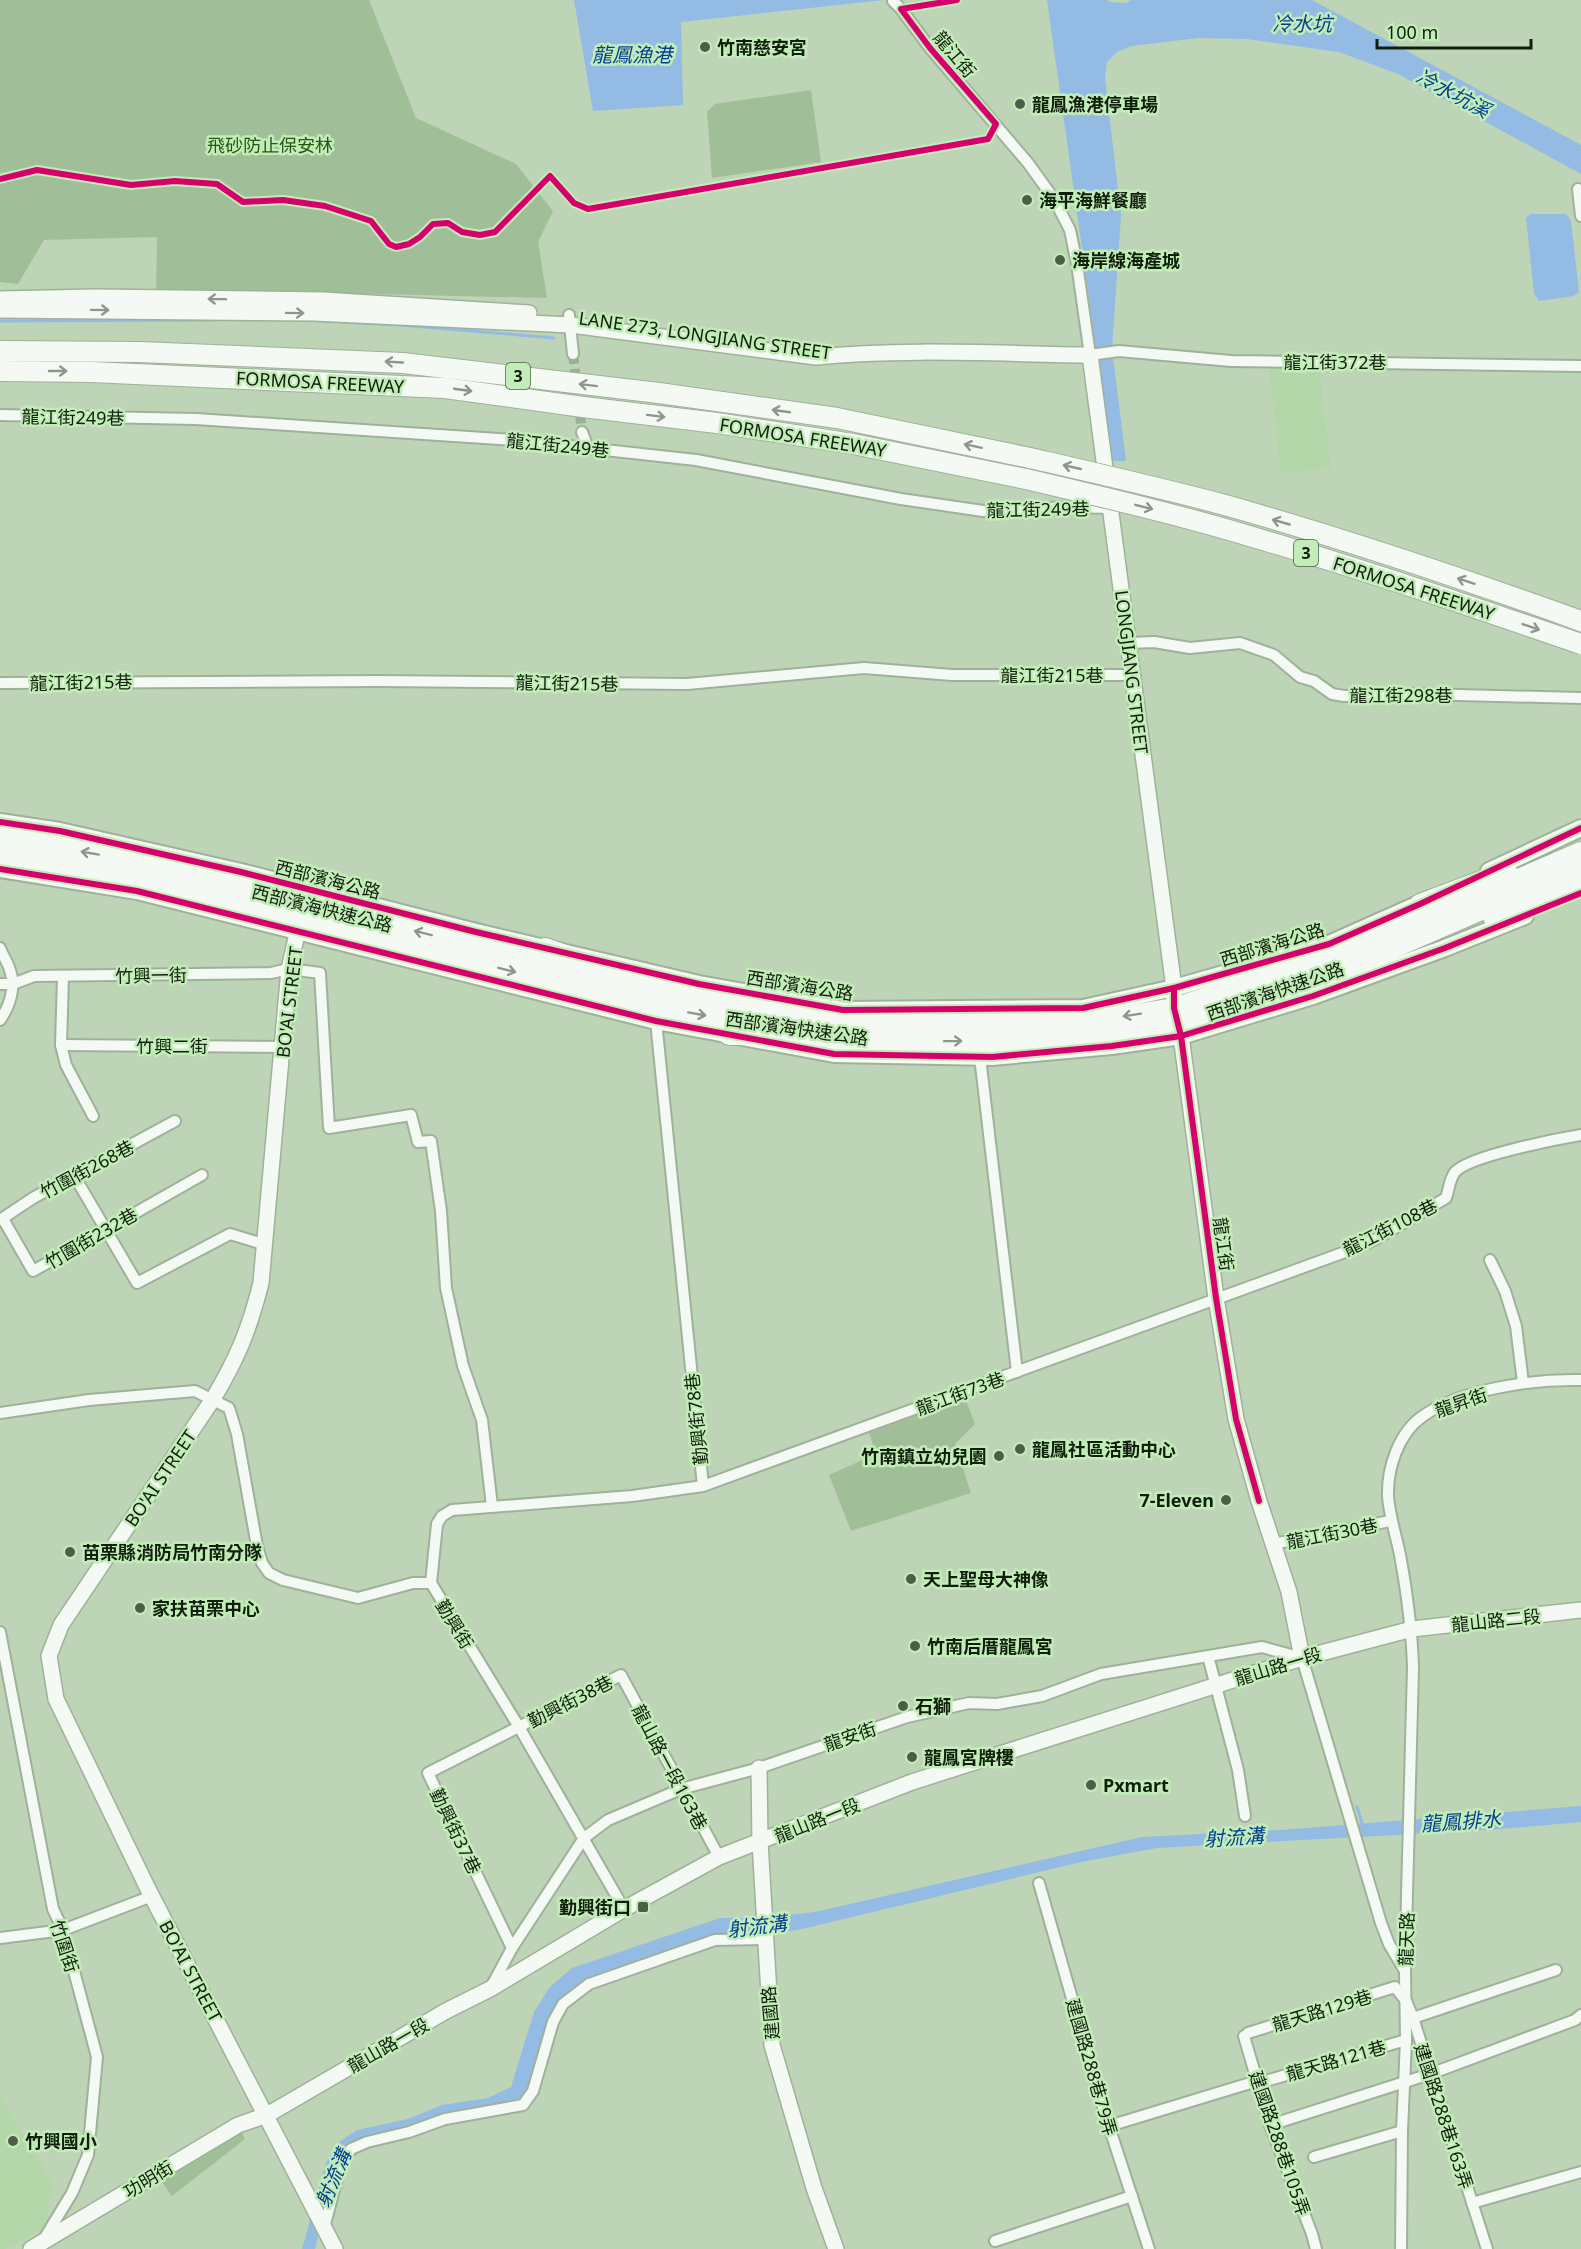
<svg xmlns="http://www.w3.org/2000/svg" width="1581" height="2249" font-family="'Noto Sans','Noto Sans TC',sans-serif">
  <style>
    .built { fill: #b4d7aa }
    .green { fill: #a0bf98 }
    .water { fill: #93bbe4 }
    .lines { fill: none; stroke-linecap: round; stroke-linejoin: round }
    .stream { stroke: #93bbe4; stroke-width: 3 }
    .street-tunnel { stroke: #9ab095; stroke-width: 10; stroke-dasharray: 10 5; stroke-linecap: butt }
    .street-casing { stroke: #9fb19a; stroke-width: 14 }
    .secondary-casing { stroke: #9fb19a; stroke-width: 18 }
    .primary-casing { stroke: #9fb19a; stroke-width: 20 }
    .highway-casing { stroke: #9fb19a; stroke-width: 22 }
    .street { stroke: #f5f9f4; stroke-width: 10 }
    .secondary { stroke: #f5f9f4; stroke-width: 15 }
    .primary { stroke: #f5f9f4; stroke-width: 16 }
    .highway { stroke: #f5f9f4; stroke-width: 20 }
    .highway-bridge-casing { stroke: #9fb19a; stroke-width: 22; stroke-linecap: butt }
    .highway-bridge { stroke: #f5f9f4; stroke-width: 20 }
    .cycleway-casing { stroke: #c3edb8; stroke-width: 10 }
    .cycleway { stroke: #d6006c; stroke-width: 6 }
    .oneway { stroke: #8e978c }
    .poi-dot { fill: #4d5e48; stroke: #c3edb8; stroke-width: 2 }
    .labels { text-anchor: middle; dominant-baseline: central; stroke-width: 5; stroke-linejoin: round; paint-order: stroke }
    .shield { fill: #c3edb8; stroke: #465d40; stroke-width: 1.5 }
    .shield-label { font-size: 16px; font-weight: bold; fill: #101f0c }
    .poi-label { font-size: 18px; font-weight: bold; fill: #101f0c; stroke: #c3edb8; text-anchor: start }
    .street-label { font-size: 18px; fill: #101f0c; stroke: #c3edb8 }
    .park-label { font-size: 18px; fill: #22580f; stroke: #c3edb8 }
    .water-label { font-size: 20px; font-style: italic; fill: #043f91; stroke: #c3edb8 }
  </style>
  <rect width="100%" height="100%" fill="#bdd4b7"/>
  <g class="built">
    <polygon points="1269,366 1319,366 1331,468 1281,473"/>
    <polygon points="0,2097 54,2185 43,2228 5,2249 0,2249"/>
  </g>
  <g class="green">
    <polygon points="0,0 369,0 416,118 516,164 553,211 538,242 547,298 291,292 156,292 157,237 44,240 18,284 0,282"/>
    <polygon points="811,90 821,162 712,178 707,112 715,104"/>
    <polygon points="965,1398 975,1424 955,1444 971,1493 851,1531 829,1475 876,1454 869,1433"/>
    <polygon points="238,2125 245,2139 172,2196 156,2174"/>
  </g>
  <g class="water">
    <polygon points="574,0 884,0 681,22 683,105 593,111"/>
    <polygon points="1047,0 1108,0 1109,2 1126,3 1131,0 1312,0 1581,145 1581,174 1398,74 1339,52 1247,39 1198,38 1132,46 1117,52 1107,62 1105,78 1121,215 1112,349 1126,461 1112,461"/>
    <polygon points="1531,214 1566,214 1571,221 1579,292 1573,296 1539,301 1534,293 1526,218"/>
    <polygon points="1581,1806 1581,1822 1488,1830 1157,1848 1081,1862 798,1930 701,1940 588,1980 573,1988 554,2011 528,2089 518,2099 446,2114 406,2129 366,2138 335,2169 315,2249 302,2249 326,2163 339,2142 357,2130 408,2119 442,2105 488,2098 511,2087 534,2012 549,1988 572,1968 720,1918 761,1918 815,1912 1142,1837 1281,1830"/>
  </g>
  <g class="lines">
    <g class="stream">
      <polyline points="305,320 400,325 554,338"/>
      <polyline points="0,321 214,320"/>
      <polyline points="1357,1807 1363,1826"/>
    </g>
    <polyline class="street-tunnel" points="573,354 582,432"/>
    <defs>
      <g id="street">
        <polyline points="893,1 901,9 930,48 1028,163 1054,199 1070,230 1077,264 1090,355 1119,351 1231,361 1581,366"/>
        <polyline points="1578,189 1581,216"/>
        <polyline points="569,315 573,354"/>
        <polyline points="0,415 196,419 514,440 696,460 901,499 983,511 1069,507 1111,508"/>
        <polyline points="582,432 588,448"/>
        <polyline points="1129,643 1154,642 1190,648 1240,643 1274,655 1300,677 1314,681 1332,694 1344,696 1419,694 1581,698"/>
        <polyline points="0,683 378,681 687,684 864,668 952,675 1133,675"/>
        <path d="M0 948C3 956 8 963 10 970 16 987 10 1006 0 1020"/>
        <polyline points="63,977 61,1045 66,1065 93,1116"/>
        <polyline points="0,984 13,984 34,976 271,973 289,969 320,973 329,1128 411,1115 418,1142 431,1141 441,1211 446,1288 463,1366 482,1420 492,1506"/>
        <polyline points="61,1045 284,1047"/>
        <polyline points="980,1057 1017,1372"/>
        <polyline points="75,1177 137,1283 230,1234 263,1244"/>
        <polyline points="3,1219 33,1271 202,1175"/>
        <polyline points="0,1220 33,1198 175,1121"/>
        <polyline points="1490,1260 1505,1291 1516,1326 1523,1383"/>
        <polyline points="0,1413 89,1400 195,1391 229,1408 237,1434 257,1546 262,1563 269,1573 283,1580 358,1598 413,1583 431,1583"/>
        <path d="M703 1486 1345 1252 1376 1239 1446 1198C1449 1190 1449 1180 1455 1172 1469 1156 1557 1139 1581 1135"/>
        <polyline points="1273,1544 1390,1521"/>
        <polyline points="431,1583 437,1524 442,1516 452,1510 632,1496 703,1486 656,1021"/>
        <polyline points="431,1583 519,1727 624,1909"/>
        <polyline points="0,1632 53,1909 63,1930 97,2057 88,2155 72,2193 44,2239"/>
        <polyline points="1208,1656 1238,1770 1245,1816"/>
        <polyline points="1039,1883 1105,2114 1149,2249"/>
        <polyline points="0,1938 63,1930 152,1896"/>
        <polyline points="512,1948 428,1773 621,1675 719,1857"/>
        <polyline points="490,1989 512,1948 584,1838 608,1820 681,1789 759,1768 907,1717 969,1703 997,1704 1042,1696 1101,1674 1262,1647 1302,1658 1381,1923 1389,1944 1405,1971"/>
        <polyline points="1413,2018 1556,1970"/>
        <polyline points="1248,2033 1395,1987 1406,2001 1413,2018 1487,2249"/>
        <polyline points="1244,2036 1270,2125 1312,2234 1316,2249"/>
        <polyline points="1266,2081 1406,2040"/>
        <polyline points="1270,2125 1430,2074 1575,2020 1581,2015"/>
        <polyline points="1109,2126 1257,2081"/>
        <polyline points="1314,2157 1402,2131"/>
        <polyline points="1472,2203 1581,2172"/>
        <polyline points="324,2228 340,2167 351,2149 367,2142 409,2132 445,2119 523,2105 533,2091 553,2022 563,2004 589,1984 715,1940 766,1939"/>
        <polyline points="995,2241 1132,2196"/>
        <path d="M1401 2249 1402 2131 1406 2040 1405 1971 1413 1668C1412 1630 1407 1593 1400 1555 1396 1535 1390 1518 1388 1497 1387 1469 1398 1433 1423 1416 1461 1389 1534 1379 1581 1380"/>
      </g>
      <g id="secondary">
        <polyline points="0,299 96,297 323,300 529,313"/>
        <path d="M0 310 314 313 571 325 816 357C905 348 1001 354 1090 355L1174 988V1008L1181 1036 1216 1298 1236 1419 1259 1501 1289 1592 1302 1658"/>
        <path d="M300 921 289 969 261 1283C249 1330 238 1357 213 1399L61 1625 49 1656 56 1699 148 1889 335 2249"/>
        <polyline points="759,1768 760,1842 772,2045 814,2188 836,2249"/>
        <polyline points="31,2249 238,2125 267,2115 446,2011 490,1989 624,1909 719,1857 912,1782 1302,1658 1412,1629 1581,1610"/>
      </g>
      <g id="primary">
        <polyline points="0,822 60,831 241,872 476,932 699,984 843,1010 1083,1008 1174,988 1329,944 1430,899"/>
        <polyline points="0,869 137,891 656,1021 834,1054 992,1057 1112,1046 1181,1036 1313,996 1445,948 1525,916"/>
        <polyline points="1489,871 1581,828"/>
      </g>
      <g id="highway">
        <polyline points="0,351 140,352 403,363 659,393 837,418 1030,458"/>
        <polyline points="0,371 91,372 445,388 583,407 717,423 853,444 1026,479"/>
        <polyline points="0,837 150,864 690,998 830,1022 907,1027 1046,1024 1100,1020 1174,1008 1367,945 1581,852"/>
        <polyline points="0,853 144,880 689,1013 822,1035 909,1042 1043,1040 1179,1023 1270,996 1370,958 1581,867"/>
        <polyline points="1420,904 1507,871"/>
        <polyline points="1493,917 1531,906 1581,884"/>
        <polyline points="545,948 582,961"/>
        <polyline points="729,1035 766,1035"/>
      </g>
    </defs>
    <use href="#street" class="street-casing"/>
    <use href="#secondary" class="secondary-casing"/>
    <use href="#primary" class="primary-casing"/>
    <use href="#highway" class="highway-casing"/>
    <use href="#street" class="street"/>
    <use href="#secondary" class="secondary"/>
    <use href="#primary" class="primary"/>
    <use href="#highway" class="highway"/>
    <defs>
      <g id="highway-bridge">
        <path d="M1030 458C1095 473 1161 488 1225 505 1346 539 1464 579 1581 621"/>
        <path d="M1026 479C1103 497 1180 515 1256 538 1365 570 1473 607 1581 644"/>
      </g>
    </defs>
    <use href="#highway-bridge" class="highway-bridge-casing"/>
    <use href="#highway-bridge" class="highway-bridge"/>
    <defs>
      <g id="cycleway">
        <polyline points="0,179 37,170 131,185 175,181 217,184 243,202 283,200 325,206 371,221 389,244 396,247 409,244 420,237 433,224 448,223 462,232 480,235 495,232 550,176 574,203 588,209 988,139 996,124 930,48 901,9 957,0"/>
        <polyline points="0,822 60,831 241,872 476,932 699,984 843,1010 1083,1008 1174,988 1329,944 1420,904 1581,828"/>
        <polyline points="0,869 137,891 656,1021 834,1054 992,1057 1112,1046 1181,1036 1313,996 1445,948 1581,893"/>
        <polyline points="1174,988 1174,1008 1181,1036 1216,1298 1236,1419 1259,1501"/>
      </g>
    </defs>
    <use href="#cycleway" class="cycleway-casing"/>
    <use href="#cycleway" class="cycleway"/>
  </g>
  <defs><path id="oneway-shaft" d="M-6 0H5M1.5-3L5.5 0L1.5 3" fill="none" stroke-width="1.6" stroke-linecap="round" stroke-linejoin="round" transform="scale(1.5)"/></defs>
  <g class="oneway">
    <use href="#oneway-shaft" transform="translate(217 299) rotate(-179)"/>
    <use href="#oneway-shaft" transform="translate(100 310) rotate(1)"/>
    <use href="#oneway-shaft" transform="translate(295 313) rotate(1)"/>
    <use href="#oneway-shaft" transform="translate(394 362) rotate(-177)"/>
    <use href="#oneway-shaft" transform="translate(58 371)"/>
    <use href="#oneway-shaft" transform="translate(588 385) rotate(-173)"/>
    <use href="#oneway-shaft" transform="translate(463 390) rotate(8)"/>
    <use href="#oneway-shaft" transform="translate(781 411) rotate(-172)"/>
    <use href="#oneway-shaft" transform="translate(656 416) rotate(7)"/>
    <use href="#oneway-shaft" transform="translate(973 446) rotate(-168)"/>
    <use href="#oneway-shaft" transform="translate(1072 467) rotate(-167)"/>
    <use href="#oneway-shaft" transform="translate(1144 507) rotate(14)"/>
    <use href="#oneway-shaft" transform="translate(1281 522) rotate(-164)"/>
    <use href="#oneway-shaft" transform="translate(1466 581) rotate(-162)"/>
    <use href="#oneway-shaft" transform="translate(1531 627) rotate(19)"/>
    <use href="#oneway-shaft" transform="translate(90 853) rotate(-170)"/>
    <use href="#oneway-shaft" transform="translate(423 933) rotate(-166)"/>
    <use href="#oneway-shaft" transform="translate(507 970) rotate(14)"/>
    <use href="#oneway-shaft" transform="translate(697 1014) rotate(10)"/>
    <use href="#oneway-shaft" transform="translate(1132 1015) rotate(171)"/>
    <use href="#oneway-shaft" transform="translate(953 1041) rotate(-1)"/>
  </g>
  <g class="poi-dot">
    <circle cx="705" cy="47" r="6"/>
    <circle cx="1020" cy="104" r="6"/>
    <circle cx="1027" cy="200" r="6"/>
    <circle cx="1060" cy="260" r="6"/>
    <circle cx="1020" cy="1449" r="6"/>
    <circle cx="999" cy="1456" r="6"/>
    <circle cx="1226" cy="1500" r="6"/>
    <circle cx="70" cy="1552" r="6"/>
    <circle cx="911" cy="1579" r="6"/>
    <circle cx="140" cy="1608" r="6"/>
    <circle cx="915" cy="1646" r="6"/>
    <circle cx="903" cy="1706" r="6"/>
    <circle cx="912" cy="1757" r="6"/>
    <circle cx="1091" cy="1785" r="6"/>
    <rect x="637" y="1901" width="12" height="12" rx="3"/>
    <circle cx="13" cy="2141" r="6"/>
  </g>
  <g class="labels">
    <g class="shield">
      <rect x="506" y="363" width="24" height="26" rx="4.5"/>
      <rect x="1294" y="540" width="24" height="26" rx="4.5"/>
    </g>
    <g class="shield-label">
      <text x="518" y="376">3</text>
      <text x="1306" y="553">3</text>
    </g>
    <g class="poi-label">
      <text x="717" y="47">竹南慈安宮</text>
      <text x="1032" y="104">龍鳳漁港停車場</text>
      <text x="1039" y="200">海平海鮮餐廳</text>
      <text x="1072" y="260">海岸線海產城</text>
      <text x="1032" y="1449">龍鳳社區活動中心</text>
      <text x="987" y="1456" text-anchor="end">竹南鎮立幼兒園</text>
      <text x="1214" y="1500" text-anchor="end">7-Eleven</text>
      <text x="82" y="1552">苗栗縣消防局竹南分隊</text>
      <text x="923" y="1579">天上聖母大神像</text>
      <text x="152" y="1608">家扶苗栗中心</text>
      <text x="927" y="1646">竹南后厝龍鳳宮</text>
      <text x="915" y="1706">石獅</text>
      <text x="924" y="1757">龍鳳宮牌樓</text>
      <text x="1103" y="1785">Pxmart</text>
      <text x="631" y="1907" text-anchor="end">勤興街口</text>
      <text x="25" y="2141">竹興國小</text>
    </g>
    <g class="street-label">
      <text transform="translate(955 54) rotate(50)">龍江街</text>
      <text transform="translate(705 335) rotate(8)">LANE 273, LONGJIANG STREET</text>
      <text x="1335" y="362">龍江街372巷</text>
      <text transform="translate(320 382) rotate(3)">FORMOSA FREEWAY</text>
      <text transform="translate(73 417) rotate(1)">龍江街249巷</text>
      <text transform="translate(803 437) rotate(9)">FORMOSA FREEWAY</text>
      <text transform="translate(558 445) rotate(6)">龍江街249巷</text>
      <text transform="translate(1038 509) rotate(-1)">龍江街249巷</text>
      <text transform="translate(1414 588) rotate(18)">FORMOSA FREEWAY</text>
      <text transform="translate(1132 672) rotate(83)">LONGJIANG STREET</text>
      <text x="1052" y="675">龍江街215巷</text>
      <text transform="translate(81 682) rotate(-1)">龍江街215巷</text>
      <text transform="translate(567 683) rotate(1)">龍江街215巷</text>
      <text x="1401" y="695">龍江街298巷</text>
      <text transform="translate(328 879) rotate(14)">西部濱海公路</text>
      <text transform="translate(322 908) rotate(14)">西部濱海快速公路</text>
      <text transform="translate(1272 944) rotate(-17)">西部濱海公路</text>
      <text transform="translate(151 975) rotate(-1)">竹興一街</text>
      <text transform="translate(800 985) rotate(9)">西部濱海公路</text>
      <text transform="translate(1275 991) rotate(-19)">西部濱海快速公路</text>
      <text transform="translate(289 1002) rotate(-83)">BO'AI STREET</text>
      <text transform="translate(797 1028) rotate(8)">西部濱海快速公路</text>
      <text x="172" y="1046">竹興二街</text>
      <text transform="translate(87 1169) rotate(-28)">竹圍街268巷</text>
      <text transform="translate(1390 1227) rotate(-27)">龍江街108巷</text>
      <text transform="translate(91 1238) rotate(-30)">竹圍街232巷</text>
      <text transform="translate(1224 1244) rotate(82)">龍江街</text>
      <text transform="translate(960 1393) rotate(-20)">龍江街73巷</text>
      <text transform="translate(1461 1402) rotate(-19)">龍昇街</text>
      <text transform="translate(696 1419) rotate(-96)">勤興街78巷</text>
      <text transform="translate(160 1478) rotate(-56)">BO'AI STREET</text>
      <text transform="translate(1332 1533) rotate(-11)">龍江街30巷</text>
      <text transform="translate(1496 1620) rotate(-6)">龍山路二段</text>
      <text transform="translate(455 1624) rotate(58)">勤興街</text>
      <text transform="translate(1278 1666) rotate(-17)">龍山路一段</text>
      <text transform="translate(570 1701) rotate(-27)">勤興街38巷</text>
      <text transform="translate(850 1736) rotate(-19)">龍安街</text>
      <text transform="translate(670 1767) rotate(62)">龍山路一段163巷</text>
      <text transform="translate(817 1820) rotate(-22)">龍山路一段</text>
      <text transform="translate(456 1831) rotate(64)">勤興街37巷</text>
      <text transform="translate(1406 1939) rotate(-88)">龍天路</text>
      <text transform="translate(65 1946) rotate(72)">竹圍街</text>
      <text transform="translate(191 1971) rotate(62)">BO'AI STREET</text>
      <text transform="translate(1322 2010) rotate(-17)">龍天路129巷</text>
      <text transform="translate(770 2013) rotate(-95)">建國路</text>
      <text transform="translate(388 2045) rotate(-30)">龍山路一段</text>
      <text transform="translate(1336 2060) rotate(-16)">龍天路121巷</text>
      <text transform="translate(1092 2067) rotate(74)">建國路288巷79弄</text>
      <text transform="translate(1444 2116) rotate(72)">建國路288巷163弄</text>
      <text transform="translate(1280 2143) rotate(71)">建國路288巷105弄</text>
      <text transform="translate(148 2179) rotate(-31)">功明街</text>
    </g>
    <g class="park-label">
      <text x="270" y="145">飛砂防止保安林</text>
    </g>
    <g class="water-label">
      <text x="1302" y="23">冷水坑</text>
      <text x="632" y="54">龍鳳漁港</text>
      <text transform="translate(1453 93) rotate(28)">冷水坑溪</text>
      <text transform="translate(1461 1821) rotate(-4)">龍鳳排水</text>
      <text transform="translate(1234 1837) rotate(-4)">射流溝</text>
      <text transform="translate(757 1926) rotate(-7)">射流溝</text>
      <text transform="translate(333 2178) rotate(-67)">射流溝</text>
    </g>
  </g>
  <path d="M1377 39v9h154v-9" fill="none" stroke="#101f0c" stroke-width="3"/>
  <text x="1386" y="39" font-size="18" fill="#101f0c" stroke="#c3edb8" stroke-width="4.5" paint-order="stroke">100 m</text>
</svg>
